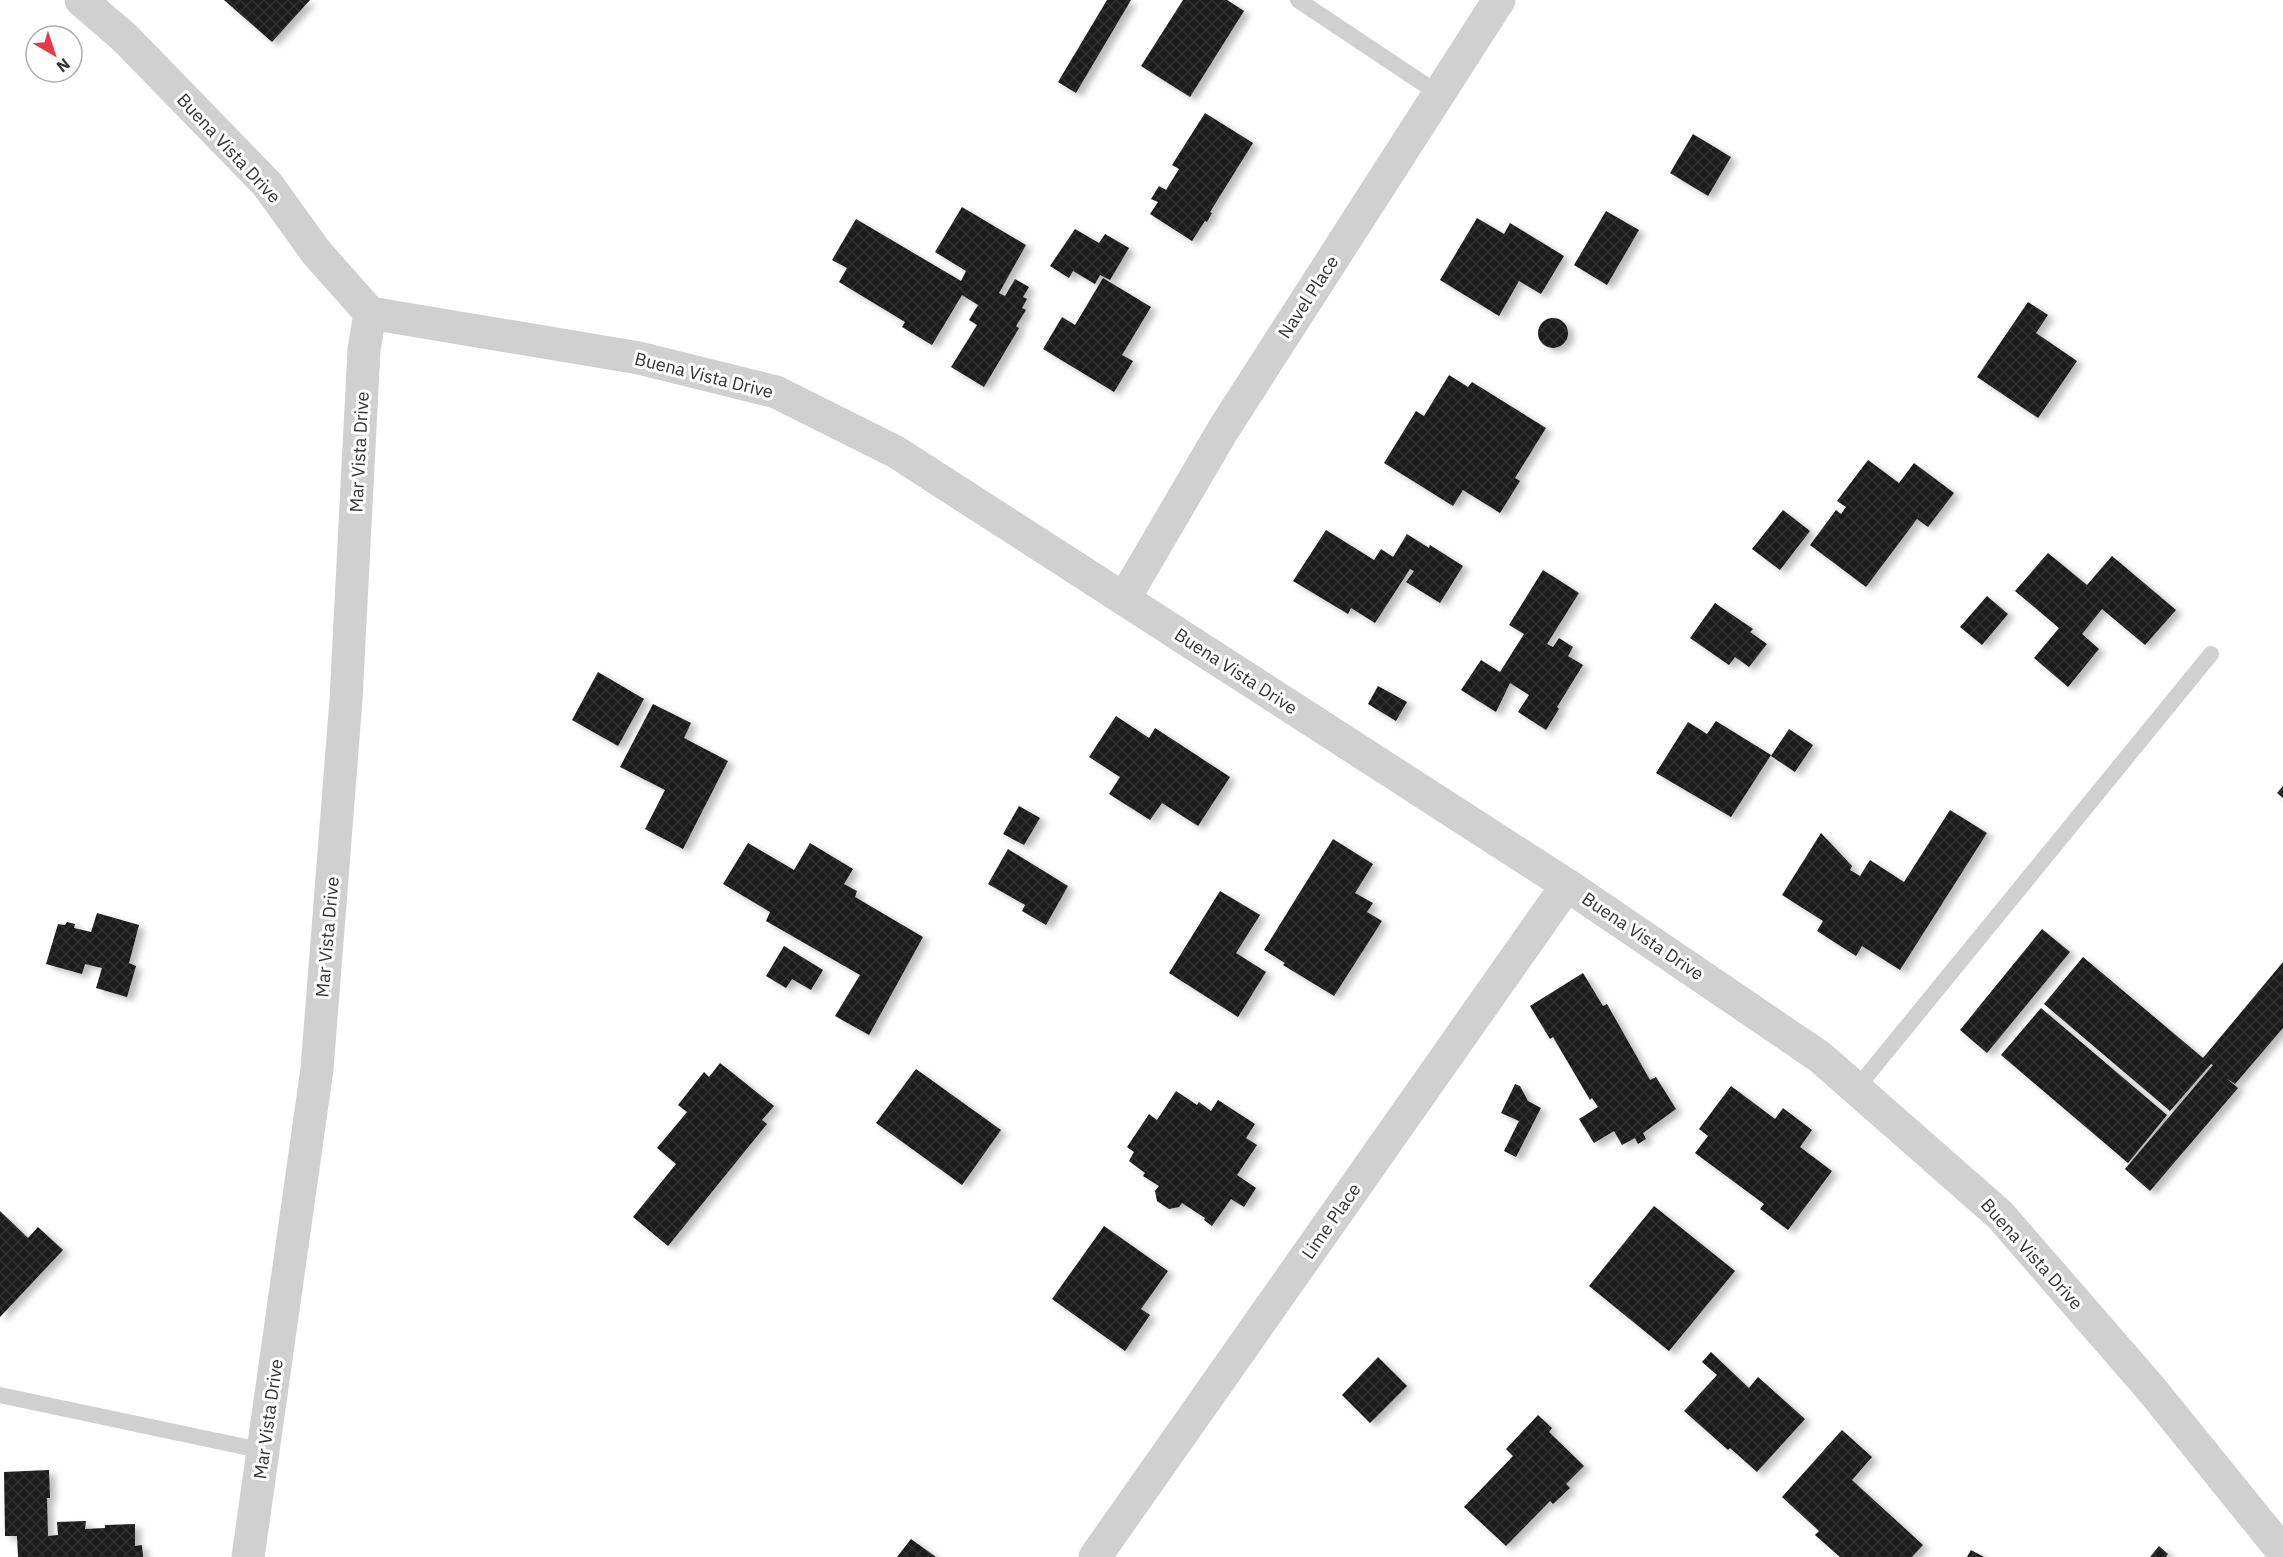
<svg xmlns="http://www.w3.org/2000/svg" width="2283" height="1557" font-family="'IBM Plex Sans',sans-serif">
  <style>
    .building { fill: url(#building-cross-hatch); filter: url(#shadow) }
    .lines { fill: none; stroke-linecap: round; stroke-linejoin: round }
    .service { stroke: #d0d0d0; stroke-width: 16 }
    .minor { stroke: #d0d0d0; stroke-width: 33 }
    .tertiary { stroke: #d0d0d0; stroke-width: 33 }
    .labels { text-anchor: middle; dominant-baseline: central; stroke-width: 6; stroke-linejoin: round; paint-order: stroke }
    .street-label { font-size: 18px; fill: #333; stroke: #fff }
  </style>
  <defs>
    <pattern id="building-cross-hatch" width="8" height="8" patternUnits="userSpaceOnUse" patternTransform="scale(1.5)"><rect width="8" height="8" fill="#1a1a1a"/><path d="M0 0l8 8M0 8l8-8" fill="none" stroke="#333"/></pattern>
    <filter id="shadow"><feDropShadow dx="6" dy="4" stdDeviation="3" flood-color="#0004"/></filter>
  </defs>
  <rect width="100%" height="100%" fill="#fff"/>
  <g class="building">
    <polygon points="224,0 310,0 272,42"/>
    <polygon points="1107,0 1131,0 1076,93 1058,82"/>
    <polygon points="1183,0 1227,0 1244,11 1190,97 1141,66"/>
    <polygon points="1205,113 1253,143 1210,212 1212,213 1207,222 1205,221 1192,241 1150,214 1158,202 1151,199 1159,186 1166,190 1179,169 1172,165"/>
    <polygon points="1693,134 1731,157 1708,196 1670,173"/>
    <polygon points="962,207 1026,245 999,293 1005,296 1015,279 1029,287 1023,297 1027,299 1022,308 1026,310 1016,326 1019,328 984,387 951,367 977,325 969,320 978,305 962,295 932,345 902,327 905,322 839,282 847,268 832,260 856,219 961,281 966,271 935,252"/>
    <polygon points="1606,211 1639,230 1607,285 1574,265"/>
    <polygon points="1477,218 1504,234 1510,223 1564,256 1541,294 1519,281 1499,316 1440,280"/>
    <polygon points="1075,229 1099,243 1105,234 1129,248 1110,280 1100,275 1095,284 1073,271 1069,278 1050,266"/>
    <polygon points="1103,278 1151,307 1122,355 1133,361 1114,392 1043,349 1062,317 1075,325"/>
    <polygon points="2028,302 2048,315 2036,333 2077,361 2038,418 1977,377"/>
    <circle cx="1553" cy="333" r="15"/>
    <polygon points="1449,375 1468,387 1472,382 1546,428 1515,478 1520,481 1500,513 1463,490 1453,506 1384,463 1416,411 1424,416"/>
    <polygon points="1868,460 1899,483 1914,463 1954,493 1928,527 1917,519 1866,587 1810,545 1836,510 1841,514 1846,507 1837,501"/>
    <polygon points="1783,510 1810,531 1780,570 1752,549"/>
    <polygon points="1326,530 1374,560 1381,549 1393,557 1407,534 1429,548 1430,545 1463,566 1440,603 1406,582 1414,571 1410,569 1375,623 1351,608 1348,614 1293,581"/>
    <polygon points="2048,553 2087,585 2112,556 2176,610 2145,645 2102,609 2082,634 2099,649 2068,687 2034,658 2059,628 2015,591"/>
    <polygon points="1543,570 1579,593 1547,644 1553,647 1559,638 1573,647 1568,656 1583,665 1557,707 1559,709 1546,730 1518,712 1529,695 1510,683 1496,712 1461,690 1481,660 1500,672 1524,634 1509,625"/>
    <polygon points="1987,596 2008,614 1982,645 1960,627"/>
    <polygon points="1715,603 1753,629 1750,632 1767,644 1749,667 1735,657 1729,665 1690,638"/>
    <polygon points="598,672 644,699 618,746 572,720"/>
    <polygon points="1378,686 1407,702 1396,721 1368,704"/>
    <polygon points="653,704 691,723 684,738 728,761 683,849 645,829 665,790 620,767"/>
    <polygon points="1116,716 1149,738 1155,728 1230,777 1198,826 1162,803 1150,820 1109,794 1120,777 1089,757"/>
    <polygon points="1716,721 1771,755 1731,817 1656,773 1688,722 1707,734"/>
    <polygon points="1789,729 1813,745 1795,772 1771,756"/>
    <polygon points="2283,786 2283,798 2277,793"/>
    <polygon points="1019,806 1040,818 1024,845 1003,834"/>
    <polygon points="1950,810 1987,833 1900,970 1862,946 1856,956 1817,931 1823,921 1782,895 1821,833 1852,866 1850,870 1860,876 1870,860 1904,882"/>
    <polygon points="1333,839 1373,864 1355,893 1373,903 1367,912 1382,921 1334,996 1283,965 1285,963 1264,950"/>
    <polygon points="748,843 794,870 810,843 853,869 844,884 857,891 855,897 923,937 869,1035 835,1016 860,975 766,921 770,912 723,884"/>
    <polygon points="1008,849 1068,886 1046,925 1022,911 1025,905 988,884"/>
    <polygon points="1220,891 1260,915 1236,953 1266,972 1238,1017 1169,973"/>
    <polygon points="97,913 139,925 129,963 136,966 127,997 96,988 102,968 85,964 82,974 46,964 58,924 65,925 67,922 75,924 74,928 91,932"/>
    <polygon points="2042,929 2070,952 1987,1053 1960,1030"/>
    <polygon points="784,946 823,970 811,990 792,979 786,988 766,976"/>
    <polygon points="2083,957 2203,1058 2283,962 2283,1028 2235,1084 2226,1078 2238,1088 2150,1191 2125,1169 2213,1065 2211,1064 2170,1111 2044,1004"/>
    <polygon points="1583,973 1603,1006 1607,1004 1650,1080 1656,1077 1676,1109 1643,1133 1646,1139 1638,1144 1635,1138 1622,1145 1614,1131 1594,1143 1579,1119 1598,1107 1592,1098 1590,1100 1553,1037 1550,1039 1530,1006"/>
    <polygon points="2041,1008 2167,1115 2128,1163 2001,1055"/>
    <polygon points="720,1063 774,1106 762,1120 767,1124 668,1246 633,1217 676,1164 657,1148 687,1112 678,1105 704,1072 709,1077"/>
    <polygon points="916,1069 1001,1130 962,1185 876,1123"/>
    <polygon points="1515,1084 1520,1086 1528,1101 1541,1108 1516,1157 1504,1151 1519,1121 1501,1113"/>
    <polygon points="1731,1086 1775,1119 1783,1108 1812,1130 1800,1147 1832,1171 1788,1230 1760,1209 1764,1204 1695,1153 1708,1136 1699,1129"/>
    <polygon points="1176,1091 1197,1105 1199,1102 1211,1111 1218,1100 1255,1124 1246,1138 1257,1145 1237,1175 1256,1188 1244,1207 1231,1199 1212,1226 1204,1220 1205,1218 1182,1203 1179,1207 1169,1209 1157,1201 1155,1191 1159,1186 1143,1176 1145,1173 1129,1161 1134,1152 1127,1147 1149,1114 1157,1120"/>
    <polygon points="1654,1206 1735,1271 1669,1351 1589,1286"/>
    <polygon points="0,1211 28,1238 38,1227 63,1250 0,1317"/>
    <polygon points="1104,1226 1168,1271 1141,1309 1150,1315 1125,1351 1052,1299"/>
    <polygon points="1711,1352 1749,1388 1758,1377 1805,1419 1757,1472 1730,1448 1728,1450 1684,1411 1717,1375 1702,1362"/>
    <polygon points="1378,1357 1407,1386 1370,1423 1342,1395"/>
    <polygon points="1538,1415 1552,1428 1549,1432 1584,1466 1566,1484 1570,1488 1553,1504 1550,1501 1506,1546 1464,1507 1513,1456 1506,1449"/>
    <polygon points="1842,1430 1872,1457 1852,1480 1923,1545 1912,1557 1840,1557 1815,1535 1819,1531 1782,1497"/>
    <polygon points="49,1470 50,1498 47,1498 48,1536 58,1535 57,1522 86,1521 85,1529 105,1528 105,1525 135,1524 135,1546 142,1545 143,1557 18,1557 17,1536 5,1536 4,1472"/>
    <polygon points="911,1539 936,1557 897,1557"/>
    <polygon points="2159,1546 2168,1554 2166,1557 2150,1557"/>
    <polygon points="1971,1550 1984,1557 1967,1557"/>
  </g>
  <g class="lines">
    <g class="service">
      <polyline points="1298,0 1439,94"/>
      <polyline points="1856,1089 2211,654"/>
      <polyline points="0,1395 264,1451"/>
    </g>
    <g class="minor">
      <polyline points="1124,599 1223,430 1499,0"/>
      <polyline points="1095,1557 1567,885"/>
    </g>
    <g class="tertiary">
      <polyline points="81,0 125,38 267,184 316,252 370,313 639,358 776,392 896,452 1567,885 1820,1057 2000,1215 2152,1390 2283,1552"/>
      <polyline points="248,1557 317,1069 346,700 364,350 370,313"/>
    </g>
  </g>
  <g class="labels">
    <g class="street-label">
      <text transform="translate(229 148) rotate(47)">Buena Vista Drive</text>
      <text transform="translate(1308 297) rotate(-57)">Navel Place</text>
      <text transform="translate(704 375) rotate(14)">Buena Vista Drive</text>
      <text transform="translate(359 452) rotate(-87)">Mar Vista Drive</text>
      <text transform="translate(1236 671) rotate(33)">Buena Vista Drive</text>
      <text transform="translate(1643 936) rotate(34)">Buena Vista Drive</text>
      <text transform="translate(327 937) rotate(-85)">Mar Vista Drive</text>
      <text transform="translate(1331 1221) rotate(-55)">Lime Place</text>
      <text transform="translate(2032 1254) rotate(48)">Buena Vista Drive</text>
      <text transform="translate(268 1419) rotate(-82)">Mar Vista Drive</text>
    </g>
  </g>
  <g transform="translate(54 54) rotate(141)"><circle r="28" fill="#ffffff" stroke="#adadad" stroke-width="1.5"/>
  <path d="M0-4.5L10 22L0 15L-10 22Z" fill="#e63946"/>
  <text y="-9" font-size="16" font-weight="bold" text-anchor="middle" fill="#333333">N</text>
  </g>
</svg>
